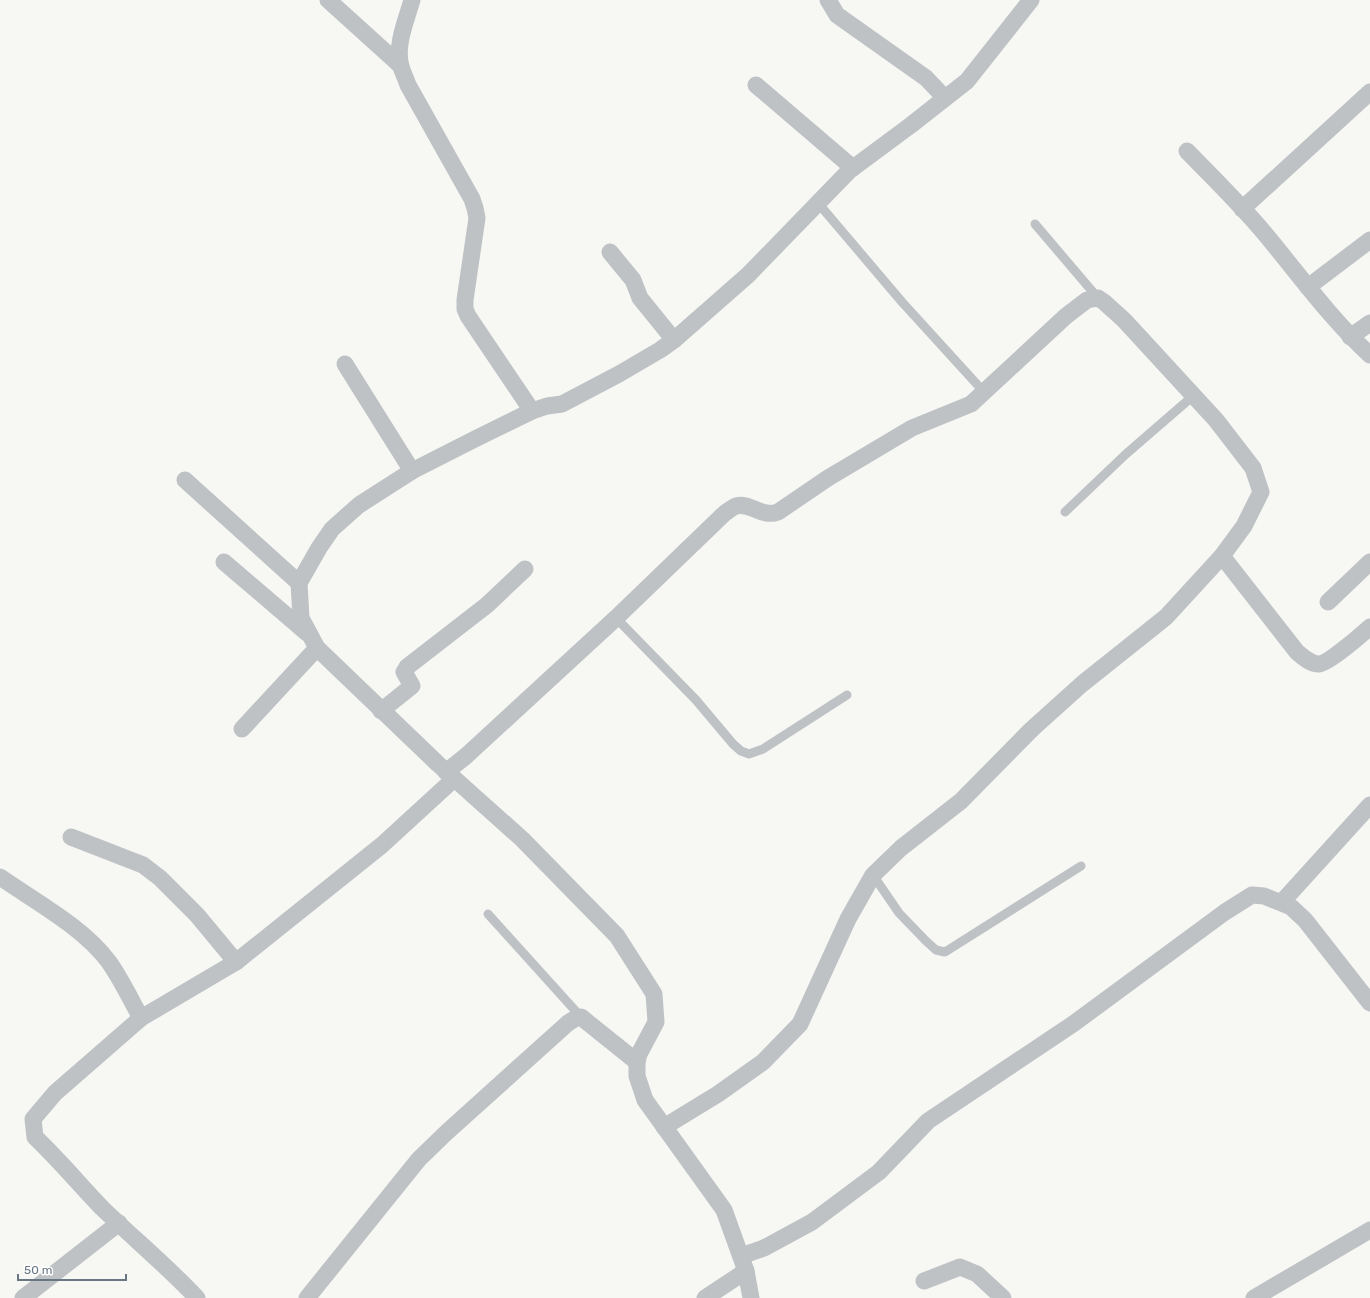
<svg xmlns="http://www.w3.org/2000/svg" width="1370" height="1298" font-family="Rubik,sans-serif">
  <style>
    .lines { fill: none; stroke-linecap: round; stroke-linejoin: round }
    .service { stroke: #bec2c5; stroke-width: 9 }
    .minor { stroke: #bec2c5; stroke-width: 17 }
  </style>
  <rect width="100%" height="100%" fill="#f7f7f4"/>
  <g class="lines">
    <g class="service">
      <polyline points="818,203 902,302 984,392"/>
      <polyline points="1035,224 1098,298"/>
      <polyline points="1065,512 1126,454 1193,396"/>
      <polyline points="616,618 696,700 733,744 741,751 749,754 763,749 847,695"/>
      <polyline points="873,875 899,913 926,941 936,950 945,952 1081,866"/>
      <polyline points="488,914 581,1017"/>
    </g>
    <g class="minor">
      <polyline points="328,0 401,66"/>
      <path d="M412 0C406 21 395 45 401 67 403 73 406 79 408 85L472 199 475 208 477 218 465 300V309L468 316 532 411"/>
      <polyline points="828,0 837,15 926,78 945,98"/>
      <polyline points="756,85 853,168"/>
      <path d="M1187 151C1214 179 1242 206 1266 235 1300 276 1331 319 1370 355"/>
      <polyline points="1242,209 1370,92"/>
      <polyline points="610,252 633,280 640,298 674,340"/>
      <polyline points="1308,287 1370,240"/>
      <polyline points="1350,337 1370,323"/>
      <polyline points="345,364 412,471"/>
      <polyline points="185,480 299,583"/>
      <path d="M1222 556 1297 652C1303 657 1310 664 1319 664 1328 664 1361 635 1370 627"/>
      <polyline points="224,562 307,633"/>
      <polyline points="1328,602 1370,562"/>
      <polyline points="381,711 412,686 404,672 407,667 487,605 525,569"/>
      <polyline points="242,729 317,648"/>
      <path d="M446 772 466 756 616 618 725 513C728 511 733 507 736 506 751 502 761 518 778 512L828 478 912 428 971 404 1066 316 1087 300 1098 298 1104 302 1124 320 1216 420 1253 468 1261 492 1244 526 1222 556 1166 617 1082 684 1032 729 961 801 901 848 873 875 848 919 800 1024 763 1062 718 1094 664 1127"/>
      <polyline points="71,837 143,865 160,878 197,915 236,962"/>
      <path d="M0 877C36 902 83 927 109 962 121 979 131 1000 141 1018"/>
      <polyline points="1282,902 1370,805"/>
      <polyline points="741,1256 764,1248 812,1222 879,1172 928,1121 1073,1024 1225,912 1252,895 1264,896 1291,907 1305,920 1370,1003"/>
      <polyline points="924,1281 960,1267 977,1274 1003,1298"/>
      <polyline points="23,1298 119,1223"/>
      <path d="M197 1298C167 1266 133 1238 102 1208 80 1185 59 1160 35 1137L33 1119 55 1093 141 1018 236 962 382 845 454 779"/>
      <polyline points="307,1298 419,1159 447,1132 568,1023 576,1018 581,1017 637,1062"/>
      <polyline points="705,1298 746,1271"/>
      <polyline points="751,1298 746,1271 724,1210 645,1100 637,1076 637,1062 639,1054 656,1022 654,994 617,936 522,839 438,764 317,648 301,618 299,583 319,548 332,529 359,505 412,471 477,438 532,411 547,406 562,404 619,374 660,350 674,340 748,275 849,171 911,125 967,81 1031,0"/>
      <polyline points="1254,1298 1370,1230"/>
    </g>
  </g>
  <path d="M18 1274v6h108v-6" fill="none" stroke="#697782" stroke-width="2"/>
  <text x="24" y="1274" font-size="12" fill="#697782" stroke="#ffffff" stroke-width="3" paint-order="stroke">50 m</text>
</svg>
